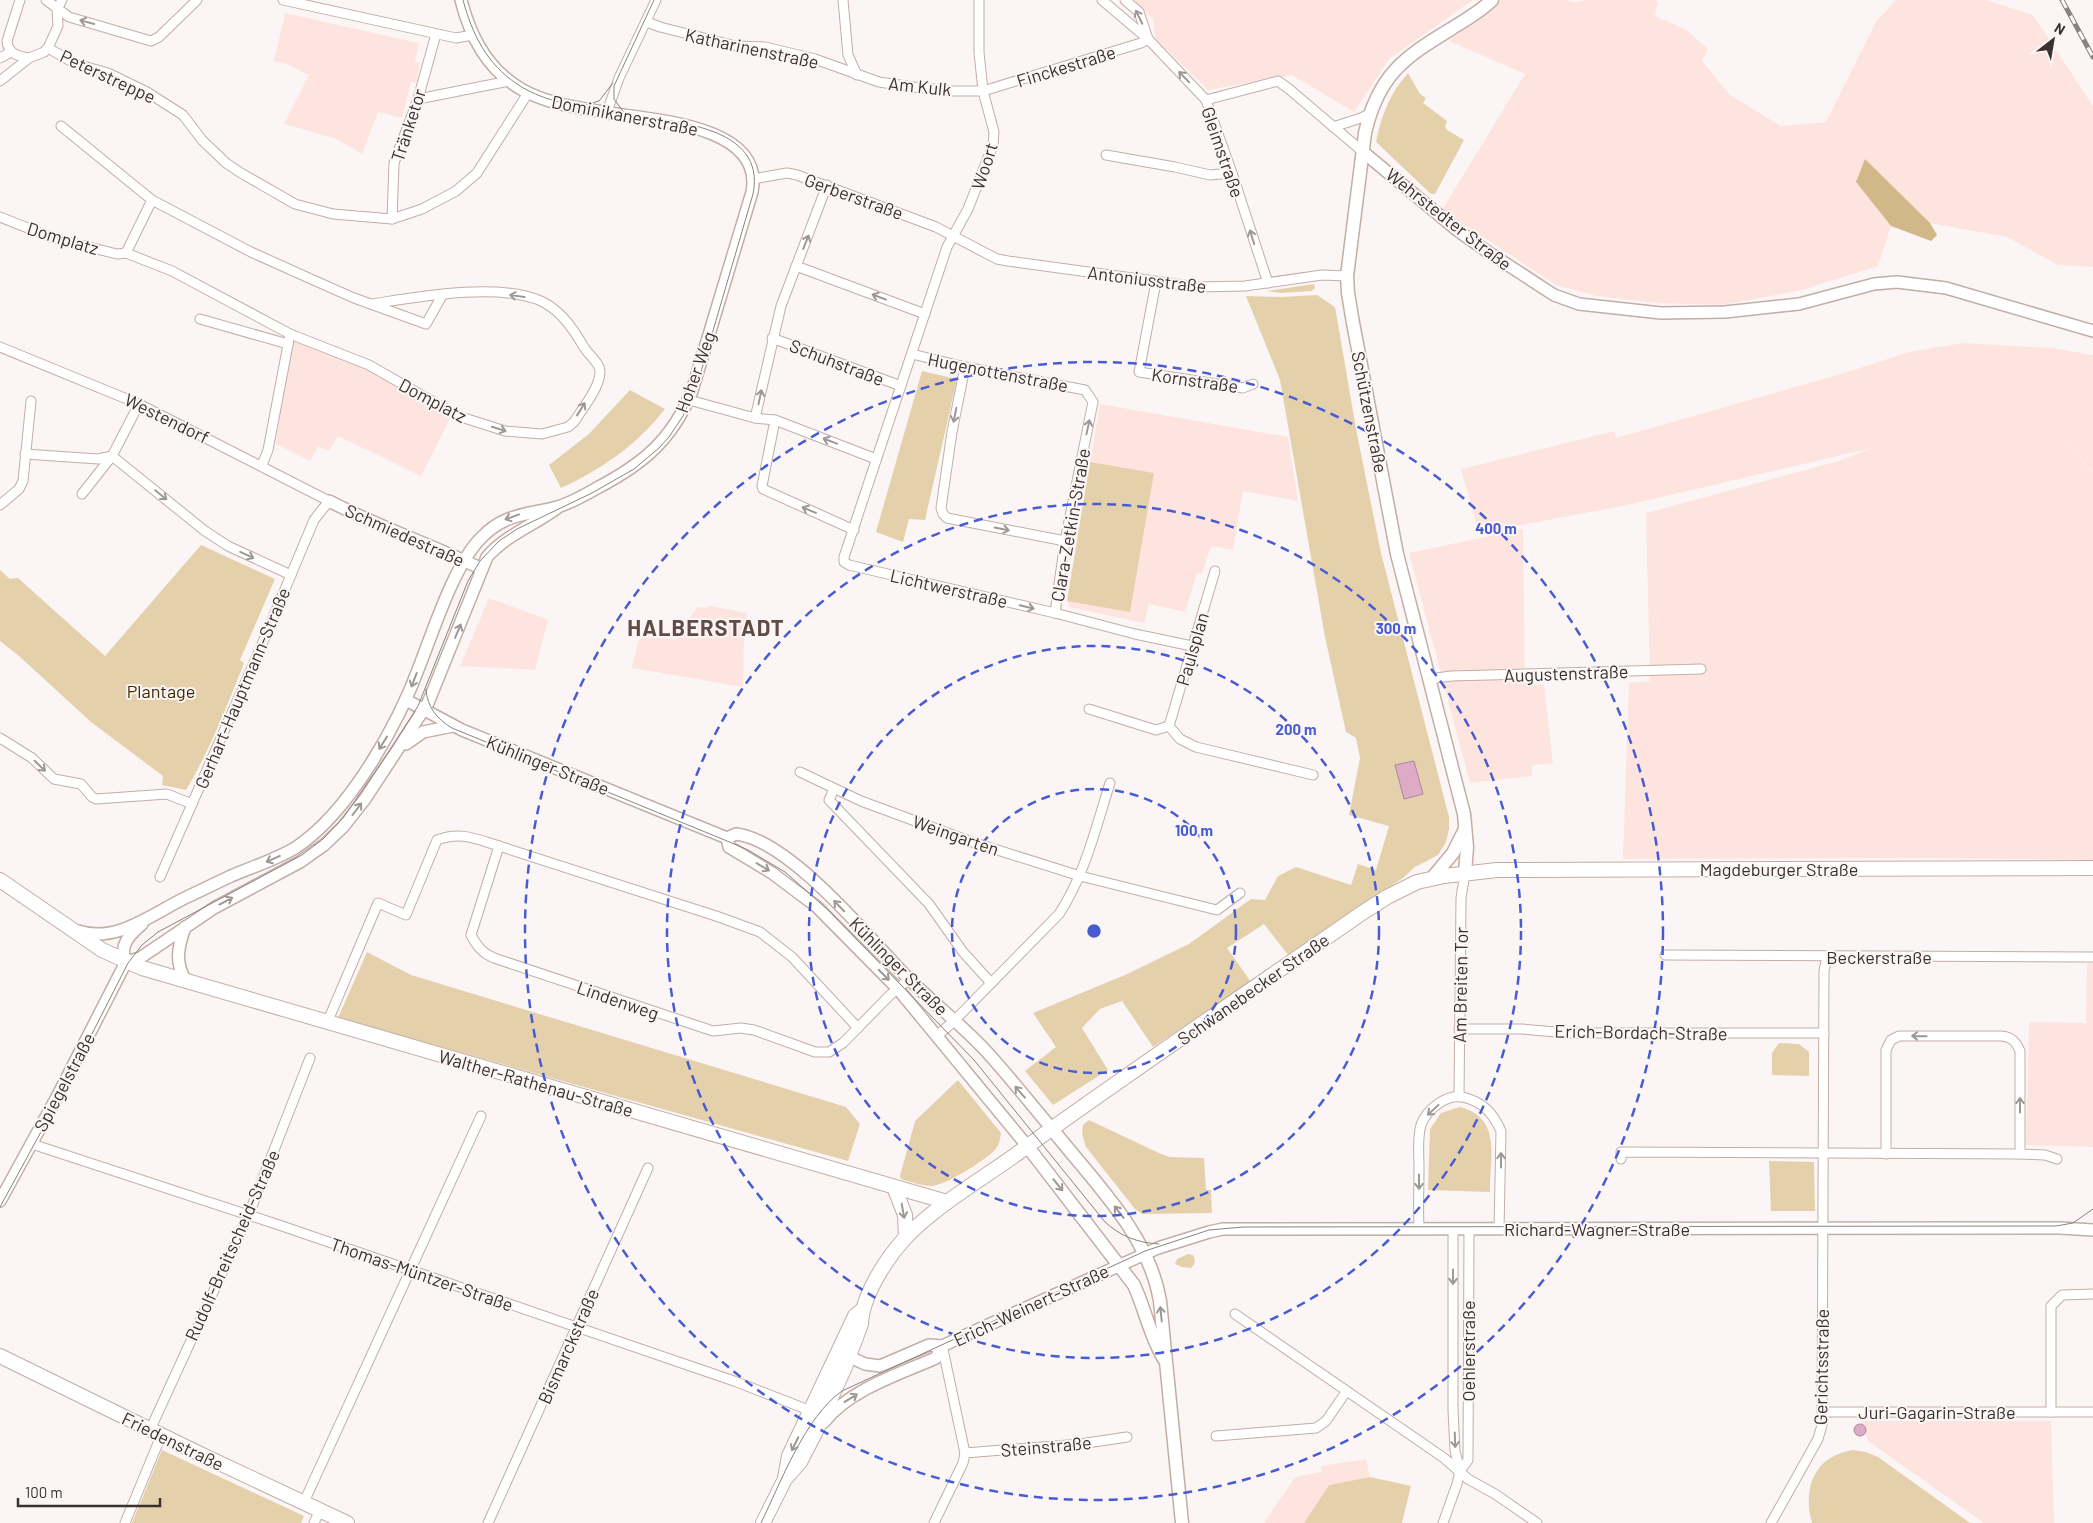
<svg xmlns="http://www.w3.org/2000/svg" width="2093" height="1523" font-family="Barlow,sans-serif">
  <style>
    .built { fill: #fee4de }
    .green { fill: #e4d1ac }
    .forest { fill: #d2b889 }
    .water { fill: #deabc7; stroke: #ad8699 }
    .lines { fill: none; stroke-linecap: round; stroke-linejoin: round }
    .minor-casing { stroke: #c3ada7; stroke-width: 11 }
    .tertiary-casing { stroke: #c3ada7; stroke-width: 14 }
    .secondary-casing { stroke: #c3ada7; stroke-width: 15 }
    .primary-casing { stroke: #c3ada7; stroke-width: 16 }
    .minor { stroke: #fff; stroke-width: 9 }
    .tertiary { stroke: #fff; stroke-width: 11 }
    .secondary { stroke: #fff; stroke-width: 12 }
    .primary { stroke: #fff; stroke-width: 14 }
    .tram { stroke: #8b8382; stroke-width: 1 }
    .rail-casing { stroke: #8b8382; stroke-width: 5 }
    .rail { stroke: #fbf6f5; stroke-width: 3; stroke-dasharray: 9; stroke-linecap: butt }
    .oneway { stroke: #9d9897 }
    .ring { fill: none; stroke: #485cd1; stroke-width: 2.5; stroke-dasharray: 9 6 }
    .labels { text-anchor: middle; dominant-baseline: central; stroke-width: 4; stroke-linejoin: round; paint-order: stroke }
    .street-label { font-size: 18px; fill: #3b312f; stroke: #fbf6f5 }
    .park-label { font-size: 18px; fill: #3d2b02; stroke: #fbf6f5 }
    .district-label { font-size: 22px; font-weight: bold; letter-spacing: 1px; fill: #604c47; stroke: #fbf6f5 }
    .centre { fill: #485cd1; stroke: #fbf6f5; stroke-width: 2.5 }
    .ring-label { font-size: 15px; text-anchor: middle; font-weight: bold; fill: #485cd1; stroke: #fbf6f5; stroke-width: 4; stroke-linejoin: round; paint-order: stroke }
  </style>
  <rect width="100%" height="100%" fill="#fbf6f5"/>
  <g class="built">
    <polygon points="1132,0 1473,0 1389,59 1354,112 1292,75 1208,90 1155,38 1153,19"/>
    <polygon points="1499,0 1564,0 1575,2 1588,0 1655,0 1658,3 1655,16 1686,30 1708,49 1702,61 1730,95 1781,126 1826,122 1877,20 1896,0 1986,0 2033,15 2093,106 2093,267 2058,265 2007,237 1930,223 1865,159 1856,182 1891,226 1878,266 1802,290 1723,305 1657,303 1596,296 1556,285 1442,210 1525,74 1449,41"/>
    <polygon points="285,13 419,43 415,62 420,63 416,83 411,82 402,118 378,112 362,154 337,139 284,124 309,75 287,64 274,61"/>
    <polygon points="293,338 369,367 452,415 421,476 338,436 329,451 318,446 310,461 276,444 281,403"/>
    <polygon points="1963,343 2053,348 2093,355 2093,472 2051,425 2093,473 2093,860 1931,858 1623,859 1629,683 1650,681 1646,513 1839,461 1872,448 1623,506 1479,533 1461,469 1614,431 1616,438 1854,370 1909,352"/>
    <polygon points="1100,404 1288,437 1298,501 1243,491 1233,550 1211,546 1202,574 1197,573 1185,612 1149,604 1144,623 1070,607 1067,601"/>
    <polygon points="1523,529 1525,684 1544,685 1553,764 1532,765 1532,776 1470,783 1409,553"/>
    <polygon points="489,598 548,620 535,670 460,666"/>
    <polygon points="710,606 747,613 744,637 743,687 632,668 637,644 642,637 677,639 697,607 706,608"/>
    <polygon points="2087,963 2093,963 2093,1147 2026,1145 2029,1022 2086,1023"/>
    <polygon points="1861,1421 2051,1421 2054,1523 1984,1523 1868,1441"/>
    <polygon points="1366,1459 1370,1477 1329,1485 1304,1523 1264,1523 1295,1477 1321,1472 1321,1466"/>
  </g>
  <g class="green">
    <path d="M1408 73 1420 94 1426 98 1423 103 1447 121 1445 126 1447 130 1464 140 1435 194H1431L1376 142C1381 116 1390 93 1408 73Z"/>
    <polygon points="1314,284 1315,288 1312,291 1280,293 1267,291"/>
    <polygon points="1317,295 1335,307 1357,434 1381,553 1449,817 1449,829 1446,842 1438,855 1415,867 1403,878 1346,915 1289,956 1264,924 1227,948 1251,982 1153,1047 1122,1001 1100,1009 1082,1028 1108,1070 1053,1105 1025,1071 1056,1047 1033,1013 1125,975 1189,944 1251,899 1265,900 1278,876 1296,867 1351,885 1358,864 1376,870 1389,826 1349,815 1360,758 1356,738 1346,732 1325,637 1280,380 1246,296 1281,297"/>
    <polygon points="922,371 957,379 925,520 909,519 903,542 876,532"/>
    <path d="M630 390 665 409C637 445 602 469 561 488L549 465 589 434Z"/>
    <polygon points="1090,462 1154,473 1130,612 1067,601"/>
    <path d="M201 545 275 579 240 660 244 663C227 706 210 750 186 790L162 785 163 776 91 722 19 656 0 641V570L10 579 18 578 105 656Z"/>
    <polygon points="367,952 411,975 846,1107 860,1124 848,1161 338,1018"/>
    <polygon points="1779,1043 1799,1044 1809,1052 1809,1076 1772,1075 1772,1053"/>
    <path d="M958 1080 1001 1133C1000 1140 999 1146 994 1151 984 1161 946 1185 932 1186 922 1186 911 1182 901 1179L900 1176 915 1121Z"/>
    <path d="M1460 1107C1502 1118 1490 1157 1490 1192L1428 1190 1430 1129 1441 1113Z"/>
    <polygon points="1089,1120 1161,1154 1170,1157 1204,1158 1206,1190 1211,1190 1212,1213 1142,1214 1135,1209 1086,1147 1082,1134 1083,1125"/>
    <polygon points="1769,1161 1814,1162 1815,1211 1771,1211"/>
    <path d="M1188 1254 1193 1255C1196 1261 1195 1264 1191 1268L1182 1267 1175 1264 1177 1259Z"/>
    <polygon points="162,1450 304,1516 301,1523 132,1523"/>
    <path d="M1853 1450 1866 1452 1878 1457 1970 1523H1812C1802 1488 1814 1456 1853 1450Z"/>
    <polygon points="1370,1477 1411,1486 1402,1523 1304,1523 1329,1485"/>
  </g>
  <polygon class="forest" points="1865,159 1930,223 1937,235 1931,241 1891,226 1856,182"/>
  <g class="water">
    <polygon points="1414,761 1423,794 1404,799 1395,765"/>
    <circle cx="1860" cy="1430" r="6"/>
  </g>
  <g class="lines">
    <defs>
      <g id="minor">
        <path d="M20 0 7 41C8 54 18 56 29 58"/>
        <polyline points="46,0 69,17 151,41 159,37 197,0"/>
        <polyline points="283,0 456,38 473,35"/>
        <polyline points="843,0 848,55 857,75"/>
        <polyline points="979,0 979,52 983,91 994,132 993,145 968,209 947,247 844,557 844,562 849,565 1055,613 1135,634 1192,646"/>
        <polyline points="1102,0 1148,39 1139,12 1125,0"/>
        <polyline points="57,9 62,0"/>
        <polyline points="647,22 660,27 736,46 765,47 815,59 879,82 913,87 953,91 983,91 1141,43 1148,39 1206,100 1232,173 1268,283"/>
        <polyline points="48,48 76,64 108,73 147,92 183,115 202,140 226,163 241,173 295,204 333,214 392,219 422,209 456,191 477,173 528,93"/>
        <polyline points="0,58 11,52"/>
        <polyline points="0,81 29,58 44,52 48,48 58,26 57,9"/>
        <polyline points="418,99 509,81"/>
        <polyline points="1206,100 1278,81 1289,89 1362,151"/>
        <polyline points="607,112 619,78 656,0"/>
        <polyline points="61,126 152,200 251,252 311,279 354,298 426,324 443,294"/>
        <polyline points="1333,127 1361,118 1369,114"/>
        <polyline points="1106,155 1175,167 1210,175 1232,173"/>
        <polyline points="753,179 787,173 797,175 936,227 997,259 1008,261 1198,287 1245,286 1322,275 1347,276"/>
        <polyline points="827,185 781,306 755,418 775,420 762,486 763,489 854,530"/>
        <path d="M0 217 53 238 117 254 126 253 172 271 290 334 369 365 458 416 505 431 542 434 568 427 574 422C582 409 607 379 598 365 594 358 586 352 582 344 572 327 560 310 541 301 498 282 417 297 372 304"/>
        <polyline points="392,219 394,163 418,99 436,34"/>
        <polyline points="126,253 152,200"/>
        <polyline points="796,266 925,314"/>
        <polyline points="1156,282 1139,372 1243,388 1253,384"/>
        <polyline points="200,319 288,344"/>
        <polyline points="772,338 901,386"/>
        <polyline points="0,347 139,404 329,501 314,520 260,649 160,877"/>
        <polyline points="912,354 965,367 1085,390 1093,402 1065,541 1055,613"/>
        <polyline points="965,367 952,432 941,508 943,514 947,518 1065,541"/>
        <polyline points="689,400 755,418"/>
        <polyline points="775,420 876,459"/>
        <polyline points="25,454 98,459 112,456"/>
        <polyline points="112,456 205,531 228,546 291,575"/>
        <polyline points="262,465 268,450 290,334"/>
        <polyline points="82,494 112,456 139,404"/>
        <polyline points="0,505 19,489 23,481 31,401"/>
        <polyline points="1215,571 1169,726 1180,739 1196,747 1313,775"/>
        <polyline points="1430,679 1451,676 1701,669"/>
        <polyline points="1089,709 1156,730 1169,726"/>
        <polyline points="0,738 32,758 54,779 81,784 92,797 96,799 167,794 192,804"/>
        <polyline points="800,772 861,801 972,842 1080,876 1217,910 1240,893"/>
        <polyline points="834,789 829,800 929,904 963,952 991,983"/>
        <path d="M499 846 471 935C477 946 482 953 494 958L713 1031 741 1028 754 1030 815 1052H829L843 1043 890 995 909 979"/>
        <polyline points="1665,955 2093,957"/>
        <path d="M327 1023 378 903 406 915 437 840C461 831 476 839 499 846L719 917 760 932 792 957 858 1028"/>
        <polyline points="1459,1029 1522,1029 1567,1033 1824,1033"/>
        <path d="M938 1035 954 1021 1059 914C1085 875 1096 827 1110 783"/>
        <polyline points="1459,1097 1461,898 1465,873"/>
        <polyline points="32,1144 279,1225 734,1381 811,1411"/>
        <path d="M1886 1154V1050L1891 1040 1899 1036H2002C2012 1037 2016 1042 2020 1051V1154"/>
        <polyline points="1621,1159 1621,1152 2020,1154 2045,1155 2057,1159"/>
        <path d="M1419 1229C1418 1208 1419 1188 1419 1167 1419 1154 1417 1139 1421 1125 1426 1110 1446 1094 1463 1097 1483 1102 1493 1113 1501 1131L1499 1229"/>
        <polyline points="1235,1314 1444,1458 1468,1479 1495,1494 1537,1523"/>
        <polyline points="1823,1412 2093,1412"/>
        <polyline points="2051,1412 2051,1306 2062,1295 2093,1294"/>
        <polyline points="150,1430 249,1214 310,1058"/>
        <polyline points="1216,1436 1316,1428 1326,1421 1346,1392"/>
        <polyline points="965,1453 1080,1444 1127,1437"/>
        <polyline points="1460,1471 1468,1460 1469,1229"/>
        <polyline points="304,1502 481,1116"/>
        <polyline points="125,1523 161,1436"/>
        <polyline points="314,1523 320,1510"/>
        <polyline points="488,1523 648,1168"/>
        <polyline points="934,1523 963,1463 965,1453 942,1345"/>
        <polyline points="1443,1523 1457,1484 1460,1471 1455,1451 1453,1410 1453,1229"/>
        <polyline points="1771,1523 1818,1439 1822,1425 1824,971 1827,957"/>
      </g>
      <g id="tertiary">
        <polyline points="1362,151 1457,230 1488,252 1554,295 1579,304 1661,313 1725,312 1799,304 1874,284 1897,282 1946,288 2093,331"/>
        <path d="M329 501C379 527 432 545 482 569"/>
        <path d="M406 700 462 730 727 838 736 834C790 840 870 939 908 978 933 1003 962 1025 986 1051 1009 1076 1030 1103 1052 1129"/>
        <polyline points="406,744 423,732 453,726"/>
        <polyline points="727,838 729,847 772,873 816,906 898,989 1028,1147"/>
        <path d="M185 927C178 947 174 964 187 982"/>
        <path d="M78 931C117 944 153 913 187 897 202 890 216 883 231 876 252 867 275 860 295 848 350 812 399 723 421 662 435 626 455 563 482 537 505 513 528 515 557 507 571 503 585 495 597 488 643 464 672 440 692 391L752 192C765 125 653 120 609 113 580 108 547 104 521 89 488 70 470 36 461 0"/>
        <path d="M126 962 140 958 214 908 300 862 324 845 343 827 365 799 428 703 487 557C506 535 534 525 557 508"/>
        <path d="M126 962C118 946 130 934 142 924"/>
        <polyline points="0,1201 58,1095 126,962"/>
        <polyline points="841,1353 865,1364 880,1366 929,1345 942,1346 1158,1248 1209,1232 1223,1229 2060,1228 2093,1230"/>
        <path d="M824 1422C849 1390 899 1374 936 1358L942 1346"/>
      </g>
      <g id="secondary">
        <path d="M1465 873 1467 847 1464 814 1397 554 1353 323 1348 293 1347 276 1365 133C1378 76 1403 58 1451 29 1465 20 1480 12 1492 0"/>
        <polyline points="1433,877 1453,853 1464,831"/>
        <path d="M1052 1129C1093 1181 1149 1234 1160 1301L1182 1523"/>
        <path d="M1028 1147 1134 1285C1145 1309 1150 1336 1164 1359"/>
      </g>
      <g id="primary">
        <polyline points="0,880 102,950 142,968 947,1202"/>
        <polyline points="894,1187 905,1215 906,1237"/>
        <polyline points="0,1356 198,1453 347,1523"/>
        <polyline points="785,1478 789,1456 855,1316 861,1311"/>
        <path d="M763 1523 785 1479 800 1462 816 1431 845 1367 861 1324C862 1296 886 1259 905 1238 941 1201 988 1176 1029 1145 1139 1066 1251 990 1362 913L1387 897 1417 882 1444 876 1497 870 2093 868"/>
      </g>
    </defs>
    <use href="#minor" class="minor-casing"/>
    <use href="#tertiary" class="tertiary-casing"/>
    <use href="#secondary" class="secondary-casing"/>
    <use href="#primary" class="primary-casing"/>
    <use href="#minor" class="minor"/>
    <use href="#tertiary" class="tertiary"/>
    <use href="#secondary" class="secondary"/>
    <use href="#primary" class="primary"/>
    <g class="tram">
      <polyline points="585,105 599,101 613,83"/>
      <polyline points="625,114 614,99 614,86 654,0"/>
      <path d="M426 689C427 707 437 719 452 728L727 841 748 850 785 872 828 910 974 1060 1105 1222C1120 1236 1138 1243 1159 1244"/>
      <path d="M0 1207 60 1097 128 963 142 945 158 932 302 855 323 839 343 818 391 749 418 706 468 581 480 561 499 541 517 529 592 493 634 469 659 448 669 437 683 416 698 382 753 194C767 125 672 122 626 114 591 108 548 105 517 84 487 64 472 34 463 0"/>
      <path d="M761 1523C781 1482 805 1417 842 1391L1145 1251 1209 1230 1243 1227 2056 1226 2073 1223 2093 1209"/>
    </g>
    <defs>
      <polyline id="rail" points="2062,0 2093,57"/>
    </defs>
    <use href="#rail" class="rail-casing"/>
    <use href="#rail" class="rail"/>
  </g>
  <defs><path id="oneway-shaft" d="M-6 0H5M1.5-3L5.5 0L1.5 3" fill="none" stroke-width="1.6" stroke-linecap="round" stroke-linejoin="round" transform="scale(1.25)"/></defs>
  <g class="oneway">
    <use href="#oneway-shaft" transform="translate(1139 17) rotate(-116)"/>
    <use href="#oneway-shaft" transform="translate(87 22) rotate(-165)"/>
    <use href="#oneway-shaft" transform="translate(1184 77) rotate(-134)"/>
    <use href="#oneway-shaft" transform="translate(1252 237) rotate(-107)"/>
    <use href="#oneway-shaft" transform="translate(806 242) rotate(-68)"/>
    <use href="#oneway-shaft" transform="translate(517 296) rotate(-172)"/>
    <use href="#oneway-shaft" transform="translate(879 297) rotate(-159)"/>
    <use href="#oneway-shaft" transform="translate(760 397) rotate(-78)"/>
    <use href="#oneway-shaft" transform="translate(581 409) rotate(-58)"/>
    <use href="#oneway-shaft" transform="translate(955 415) rotate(101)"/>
    <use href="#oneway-shaft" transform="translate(1088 427) rotate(-78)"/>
    <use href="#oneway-shaft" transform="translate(499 429) rotate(17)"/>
    <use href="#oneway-shaft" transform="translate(830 441) rotate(-159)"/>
    <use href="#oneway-shaft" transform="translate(161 495) rotate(39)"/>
    <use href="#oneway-shaft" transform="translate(809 510) rotate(-157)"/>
    <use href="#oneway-shaft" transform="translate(512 517) rotate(160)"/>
    <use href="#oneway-shaft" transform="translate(1002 529) rotate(11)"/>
    <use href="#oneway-shaft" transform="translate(247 555) rotate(25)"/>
    <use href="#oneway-shaft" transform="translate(1027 607) rotate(13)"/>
    <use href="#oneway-shaft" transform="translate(458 631) rotate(-67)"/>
    <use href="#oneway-shaft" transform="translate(414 680) rotate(111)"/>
    <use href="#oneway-shaft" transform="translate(383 743) rotate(122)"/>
    <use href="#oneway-shaft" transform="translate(40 766) rotate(44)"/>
    <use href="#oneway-shaft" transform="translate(357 809) rotate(-53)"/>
    <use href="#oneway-shaft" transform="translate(273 859) rotate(156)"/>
    <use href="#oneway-shaft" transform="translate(763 867) rotate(31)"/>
    <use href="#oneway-shaft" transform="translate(226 901) rotate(-28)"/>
    <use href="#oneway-shaft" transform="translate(839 906) rotate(-134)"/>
    <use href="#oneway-shaft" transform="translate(884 975) rotate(45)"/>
    <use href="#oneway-shaft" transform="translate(1919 1036) rotate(-179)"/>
    <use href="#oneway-shaft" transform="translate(1020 1092) rotate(-131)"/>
    <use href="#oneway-shaft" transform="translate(2020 1105) rotate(-90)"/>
    <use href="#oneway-shaft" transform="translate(1433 1110) rotate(137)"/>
    <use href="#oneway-shaft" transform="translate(1501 1160) rotate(-90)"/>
    <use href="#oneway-shaft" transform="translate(1419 1182) rotate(90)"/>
    <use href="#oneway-shaft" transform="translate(1058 1185) rotate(51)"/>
    <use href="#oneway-shaft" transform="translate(903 1211) rotate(80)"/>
    <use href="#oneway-shaft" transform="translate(1119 1212) rotate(-128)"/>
    <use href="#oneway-shaft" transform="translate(1453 1277) rotate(90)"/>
    <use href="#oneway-shaft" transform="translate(1161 1314) rotate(-96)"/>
    <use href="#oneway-shaft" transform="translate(851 1398) rotate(-31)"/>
    <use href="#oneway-shaft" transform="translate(1455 1440) rotate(88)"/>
    <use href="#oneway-shaft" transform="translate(795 1444) rotate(116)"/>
  </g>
  <g class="ring">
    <circle cx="1094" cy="931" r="142"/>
    <circle cx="1094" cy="931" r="285"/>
    <circle cx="1094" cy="931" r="427"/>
    <circle cx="1094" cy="931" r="569"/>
  </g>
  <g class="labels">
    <g class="street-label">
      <text transform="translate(752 48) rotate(12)">Katharinenstraße</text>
      <text transform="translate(1066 66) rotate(-17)">Finckestraße</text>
      <text transform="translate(108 76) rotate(25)">Peterstreppe</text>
      <text transform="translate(920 86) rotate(6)">Am Kulk</text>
      <text transform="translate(625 115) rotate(11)">Dominikanerstraße</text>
      <text transform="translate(408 125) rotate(-72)">Tränketor</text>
      <text transform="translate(1223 152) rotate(71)">Gleimstraße</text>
      <text transform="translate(984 166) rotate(-72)">Woort</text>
      <text transform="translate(854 196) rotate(20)">Gerberstraße</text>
      <text transform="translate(1449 219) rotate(38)">Wehrstedter Straße</text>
      <text transform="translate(63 238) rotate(17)">Domplatz</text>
      <text transform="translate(1147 279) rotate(7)">Antoniusstraße</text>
      <text transform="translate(837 362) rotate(21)">Schuhstraße</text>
      <text transform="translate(695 372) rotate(-70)">Hoher Weg</text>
      <text transform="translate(998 372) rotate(11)">Hugenottenstraße</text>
      <text transform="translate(1195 380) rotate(8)">Kornstraße</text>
      <text transform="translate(433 400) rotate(28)">Domplatz</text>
      <text transform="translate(1370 412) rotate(79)">Schützenstraße</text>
      <text transform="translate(167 418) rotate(26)">Westendorf</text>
      <text transform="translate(1070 525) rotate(-80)">Clara-Zetkin-Straße</text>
      <text transform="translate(405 535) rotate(24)">Schmiedestraße</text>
      <text transform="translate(949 588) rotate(13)">Lichtwerstraße</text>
      <text transform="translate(1192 649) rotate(-74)">Paulsplan</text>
      <text transform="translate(1566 673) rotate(-2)">Augustenstraße</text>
      <text transform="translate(242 688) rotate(-67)">Gerhart-Hauptmann-Straße</text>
      <text transform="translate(548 765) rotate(22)">Kühlinger Straße</text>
      <text transform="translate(956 835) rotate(19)">Weingarten</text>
      <text x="1779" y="869">Magdeburger Straße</text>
      <text x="1879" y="957">Beckerstraße</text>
      <text transform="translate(899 966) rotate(45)">Kühlinger Straße</text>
      <text transform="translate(1460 985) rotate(-89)">Am Breiten Tor</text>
      <text transform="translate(1253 989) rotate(-35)">Schwanebecker Straße</text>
      <text transform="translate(618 1000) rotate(19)">Lindenweg</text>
      <text transform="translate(1641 1032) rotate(1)">Erich-Bordach-Straße</text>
      <text transform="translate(64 1082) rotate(-62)">Spiegelstraße</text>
      <text transform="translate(536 1083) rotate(16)">Walther-Rathenau-Straße</text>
      <text x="1597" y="1229">Richard-Wagner-Straße</text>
      <text transform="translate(232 1245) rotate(-66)">Rudolf-Breitscheid-Straße</text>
      <text transform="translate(422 1274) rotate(19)">Thomas-Müntzer-Straße</text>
      <text transform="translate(1031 1305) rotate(-25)">Erich-Weinert-Straße</text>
      <text transform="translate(568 1346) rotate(-66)">Bismarckstraße</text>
      <text transform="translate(1468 1351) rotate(-90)">Oehlerstraße</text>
      <text transform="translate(1821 1367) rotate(-89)">Gerichtsstraße</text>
      <text x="1937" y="1412">Juri-Gagarin-Straße</text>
      <text transform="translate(173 1441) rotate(26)">Friedenstraße</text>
      <text transform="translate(1046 1446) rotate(-5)">Steinstraße</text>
    </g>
    <g class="park-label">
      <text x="161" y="691">Plantage</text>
    </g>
    <g class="district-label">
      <text x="706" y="627">HALBERSTADT</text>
    </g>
  </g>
  <circle cx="1094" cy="931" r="8" class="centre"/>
  <g class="ring-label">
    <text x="1496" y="534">400 m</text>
    <text x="1396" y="634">300 m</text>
    <text x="1296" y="735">200 m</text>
    <text x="1194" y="836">100 m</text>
  </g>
  <g transform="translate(2053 40) rotate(31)" stroke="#fbf6f5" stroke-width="4" paint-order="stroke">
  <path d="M0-4L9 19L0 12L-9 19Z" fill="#3b312f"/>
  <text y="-8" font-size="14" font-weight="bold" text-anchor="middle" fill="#3b312f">N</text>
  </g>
  <path d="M18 1498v8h142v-8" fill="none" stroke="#3b312f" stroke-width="2.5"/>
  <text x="25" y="1498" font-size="15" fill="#3b312f" stroke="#fbf6f5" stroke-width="4" paint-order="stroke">100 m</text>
</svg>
